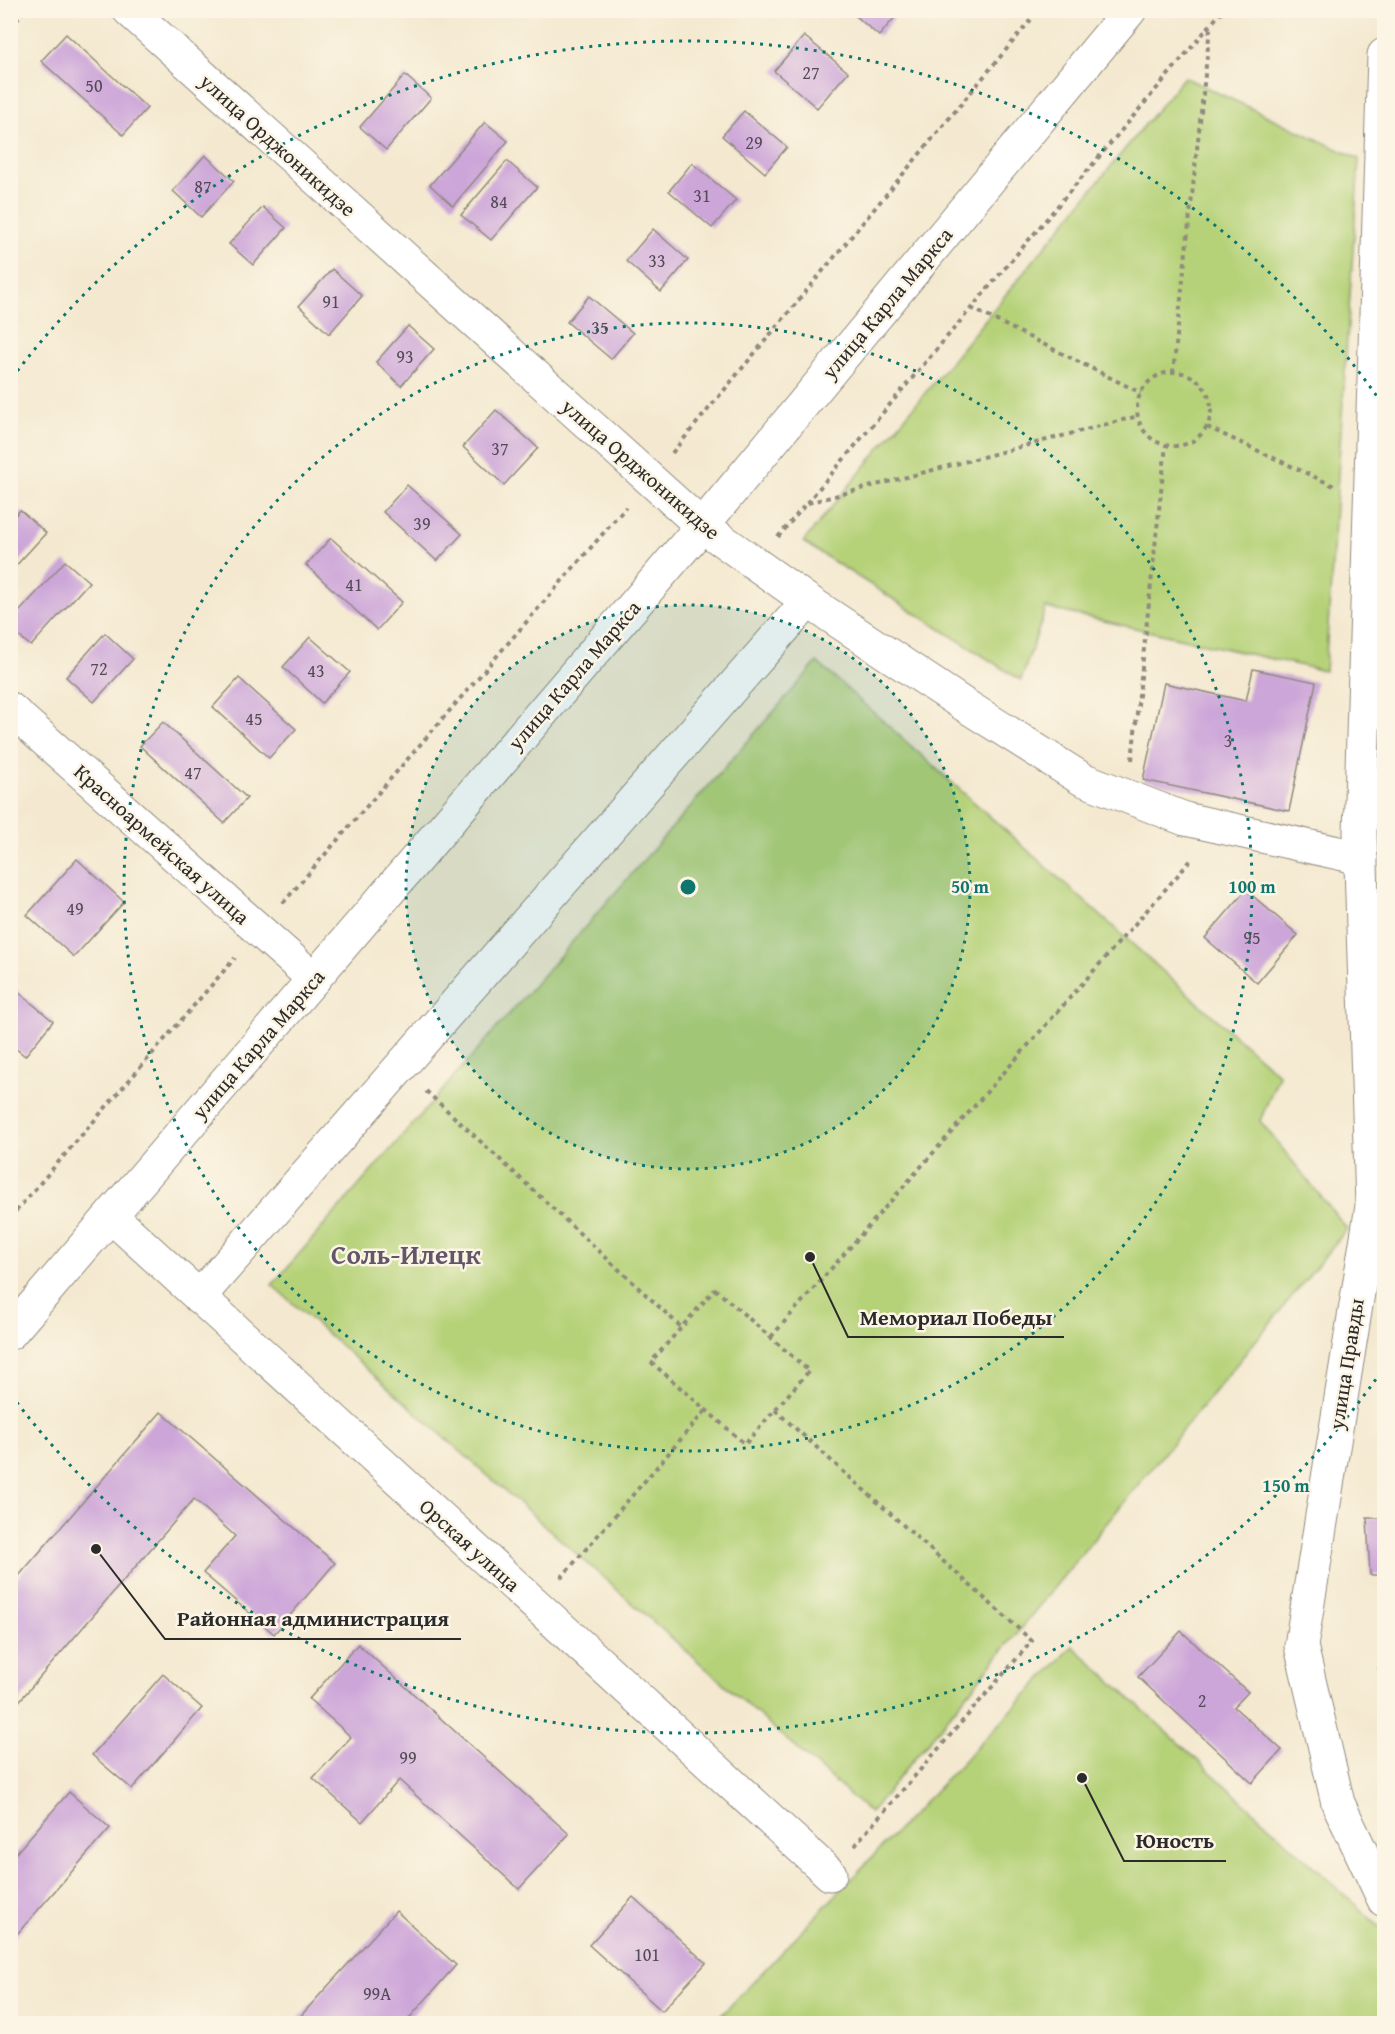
<svg xmlns="http://www.w3.org/2000/svg" width="1395" height="2034" font-family="'Gentium Book Plus',serif">
  <style>
    .green { fill: #b5d278; stroke: #707e52; stroke-width: 1.5 }
    .building { fill: #cca5d9 }
    .lines { fill: none; stroke-linecap: round; stroke-linejoin: round }
    .minor-casing { stroke: #908a7e; stroke-width: 35 }
    .path { stroke: #908a7e; stroke-width: 4; stroke-dasharray: 4.5 4.5; stroke-linecap: butt }
    .minor { stroke: #fff; stroke-width: 33 }
    .ring { fill: none; stroke: #0f766e; stroke-width: 3; stroke-dasharray: 3 6 }
    .labels { text-anchor: middle; dominant-baseline: central; stroke-width: 5; stroke-linejoin: round; paint-order: stroke }
    .number-label { font-size: 18px; fill: #534a56 }
    .street-label { font-size: 21px; fill: #2b2b2b; stroke: #fcf5e5 }
    .district-label { font-size: 27px; font-weight: bold; fill: #635668; stroke: #fcf5e5 }
    .centre { fill: #0f766e; stroke: #fcf5e5; stroke-width: 3 }
    .ring-label { font-size: 18px; text-anchor: middle; font-weight: bold; fill: #0f766e; stroke: #fcf5e5; stroke-width: 5; stroke-linejoin: round; paint-order: stroke }
    .leader { fill: none; stroke: #2b2b2b; stroke-width: 2 }
    .callout-dot { fill: #2b2b2b; stroke: #fcf5e5; stroke-width: 2 }
    .callout-label { font-size: 22px; text-anchor: middle; font-weight: bold; fill: #2b2b2b; stroke: #fcf5e5; stroke-width: 5; stroke-linejoin: round; paint-order: stroke }
  </style>
  <rect width="100%" height="100%" fill="#fcf5e5"/>
  <filter id="ink" filterUnits="userSpaceOnUse"><feTurbulence type="fractalNoise" baseFrequency=".0167" numOctaves="2"/><feDisplacementMap in="SourceGraphic" scale="12" xChannelSelector="R" yChannelSelector="G"/><feConvolveMatrix kernelMatrix="1 2 1 2 8 2 1 2 1" color-interpolation-filters="sRGB"/></filter>
  <filter id="wash" filterUnits="userSpaceOnUse"><feTurbulence type="fractalNoise" baseFrequency=".008" numOctaves="4" result="noise"/><feDisplacementMap in="SourceGraphic" scale="24" xChannelSelector="R" yChannelSelector="G"/><feGaussianBlur stdDeviation="1.35" result="paint"/><feColorMatrix in="noise" values="0 0 0 0 0 0 0 0 0 0 0 0 0 0 0 0 0 1.4 0 .05"/><feComposite in="paint" operator="in"/></filter>
  <g filter="url(#wash)">
    <rect width="100%" height="100%" fill="#f4e9d0"/>
    <g class="green">
      <polygon points="1184,77 1359,159 1325,671 1046,608 1021,680 803,542"/>
      <polygon points="817,662 1279,1075 1260,1121 1347,1229 870,1813 272,1285"/>
      <polygon points="1073,1646 1384,1931 1384,2023 714,2023"/>
    </g>
    <g id="blocks">
      <g class="building">
        <polygon points="849,10 901,10 879,36"/>
        <polygon points="66,34 147,108 123,135 41,61"/>
        <polygon points="804,36 848,72 817,108 774,71"/>
        <polygon points="405,75 431,98 386,150 360,127"/>
        <polygon points="744,111 787,147 765,173 722,136"/>
        <polygon points="485,122 508,141 453,206 430,185"/>
        <polygon points="205,155 234,181 201,217 173,191"/>
        <polygon points="507,161 537,187 491,240 461,215"/>
        <polygon points="692,163 736,200 712,228 669,191"/>
        <polygon points="263,207 286,228 253,265 229,244"/>
        <polygon points="653,229 688,260 661,292 626,261"/>
        <polygon points="332,269 362,296 329,334 299,306"/>
        <polygon points="589,296 633,333 611,359 567,322"/>
        <polygon points="408,326 434,349 401,386 376,362"/>
        <polygon points="496,410 538,448 504,485 463,447"/>
        <polygon points="407,485 462,534 437,561 383,512"/>
        <polygon points="20,510 46,533 10,572 10,521"/>
        <polygon points="331,538 402,602 377,630 306,565"/>
        <polygon points="65,561 89,582 31,646 10,629 10,622"/>
        <polygon points="105,633 133,659 94,702 66,677"/>
        <polygon points="310,637 350,672 322,703 283,667"/>
        <polygon points="1253,669 1316,682 1289,811 1143,780 1164,683 1246,701"/>
        <polygon points="239,678 296,729 269,758 213,707"/>
        <polygon points="163,722 247,798 224,823 140,746"/>
        <polygon points="77,859 124,902 74,957 27,915"/>
        <polygon points="1246,890 1298,935 1257,983 1205,938"/>
        <polygon points="10,985 53,1021 25,1056 10,1044"/>
        <polygon points="161,1412 335,1563 274,1634 203,1573 235,1536 194,1499 15,1706 10,1702 10,1586"/>
        <polygon points="1367,1518 1384,1518 1384,1575 1370,1575"/>
        <polygon points="1181,1631 1248,1692 1234,1707 1282,1750 1252,1783 1138,1677"/>
        <polygon points="358,1644 569,1834 519,1889 399,1780 362,1822 313,1778 351,1737 309,1699"/>
        <polygon points="1384,1667 1384,1693 1383,1693 1378,1668"/>
        <polygon points="163,1674 202,1708 132,1789 92,1755"/>
        <polygon points="69,1792 110,1828 10,1942 10,1860"/>
        <polygon points="633,1897 706,1963 662,2011 589,1945"/>
        <polygon points="396,1911 456,1965 404,2024 301,2024 297,2020"/>
      </g>
    </g>
  </g>
  <g filter="url(#ink)">
    <use href="#blocks" fill-opacity="0" stroke="#908a7e" stroke-width="1.5"/>
    <g class="lines">
      <defs>
        <g id="minor">
          <polyline points="129,10 702,526 808,601 963,704 1082,779 1185,819 1361,858"/>
          <polyline points="1384,55 1360,833 1372,1206 1301,1646 1338,1803 1384,1900"/>
          <polyline points="10,709 314,979"/>
          <polyline points="111,1216 830,1874"/>
          <polyline points="199,1297 808,601"/>
          <polyline points="10,1333 702,526 1130,10"/>
        </g>
      </defs>
      <use href="#minor" class="minor-casing"/>
      <g class="path">
        <polyline points="10,27 25,10"/>
        <polyline points="971,308 1141,393"/>
        <circle cx="1174" cy="409" r="37"/>
        <polyline points="1173,373 1210,28"/>
        <polyline points="1207,427 1334,486"/>
        <polyline points="672,453 1039,10"/>
        <polyline points="808,503 1138,416"/>
        <polyline points="778,537 1223,10"/>
        <polyline points="1132,760 1166,445"/>
        <polyline points="283,903 626,507"/>
        <polyline points="426,1091 681,1327"/>
        <polyline points="10,1218 235,958"/>
        <polygon points="715,1289 809,1371 745,1444 651,1362"/>
        <polyline points="771,1337 1193,858"/>
        <polyline points="775,1410 1032,1641 854,1846"/>
        <polyline points="561,1578 706,1410"/>
      </g>
      <use href="#minor" class="minor"/>
    </g>
  </g>
  <circle cx="688" cy="887" r="282" fill="#0f766e" fill-opacity=".12"/>
  <g class="ring">
    <circle cx="688" cy="887" r="282"/>
    <circle cx="688" cy="887" r="564"/>
    <path d="M1381 1372A846 846 0 0 1 12 1396M12 378A846 846 0 0 1 1381 402"/>
  </g>
  <g class="labels">
    <g class="number-label">
      <text x="811" y="72">27</text>
      <text x="94" y="85">50</text>
      <text x="754" y="142">29</text>
      <text x="203" y="186">87</text>
      <text x="702" y="195">31</text>
      <text x="499" y="201">84</text>
      <text x="657" y="260">33</text>
      <text x="331" y="301">91</text>
      <text x="600" y="327">35</text>
      <text x="405" y="356">93</text>
      <text x="500" y="448">37</text>
      <text x="422" y="523">39</text>
      <text x="354" y="584">41</text>
      <text x="99" y="668">72</text>
      <text x="316" y="670">43</text>
      <text x="254" y="718">45</text>
      <text x="1228" y="740">3</text>
      <text x="193" y="772">47</text>
      <text x="75" y="908">49</text>
      <text x="1252" y="937">95</text>
      <text x="1202" y="1700">2</text>
      <text x="408" y="1757">99</text>
      <text x="647" y="1954">101</text>
      <text x="377" y="1993">99А</text>
    </g>
    <g class="street-label">
      <text transform="translate(278 145) rotate(42)">улица Орджоникидзе</text>
      <text transform="translate(887 303) rotate(-50)">улица Карла Маркса</text>
      <text transform="translate(641 469) rotate(41)">улица Орджоникидзе</text>
      <text transform="translate(574 675) rotate(-49)">улица Карла Маркса</text>
      <text transform="translate(162 844) rotate(42)">Красноармейская улица</text>
      <text transform="translate(258 1044) rotate(-49)">улица Карла Маркса</text>
      <text transform="translate(1346 1364) rotate(-81)">улица Правды</text>
      <text transform="translate(470 1545) rotate(42)">Орская улица</text>
    </g>
    <g class="district-label">
      <text x="406" y="1254">Соль-Илецк</text>
    </g>
  </g>
  <circle cx="688" cy="887" r="9" class="centre"/>
  <g class="ring-label">
    <text x="970" y="893">50 m</text>
    <text x="1252" y="893">100 m</text>
    <text x="1286" y="1492">150 m</text>
  </g>
  <path class="leader" d="M810 1257L848 1337H1064M96 1549L165 1639H461M1082 1778L1124 1861H1226"/>
  <g class="callout-dot">
    <circle cx="810" cy="1257" r="6"/>
    <circle cx="96" cy="1549" r="6"/>
    <circle cx="1082" cy="1778" r="6"/>
  </g>
  <g class="callout-label">
    <text x="956" y="1325">Мемориал Победы</text>
    <text x="313" y="1626">Районная администрация</text>
    <text x="1175" y="1848">Юность</text>
  </g>
  <rect width="1395" height="2034" fill="none" stroke="#fcf5e5" stroke-width="36"/>
</svg>
